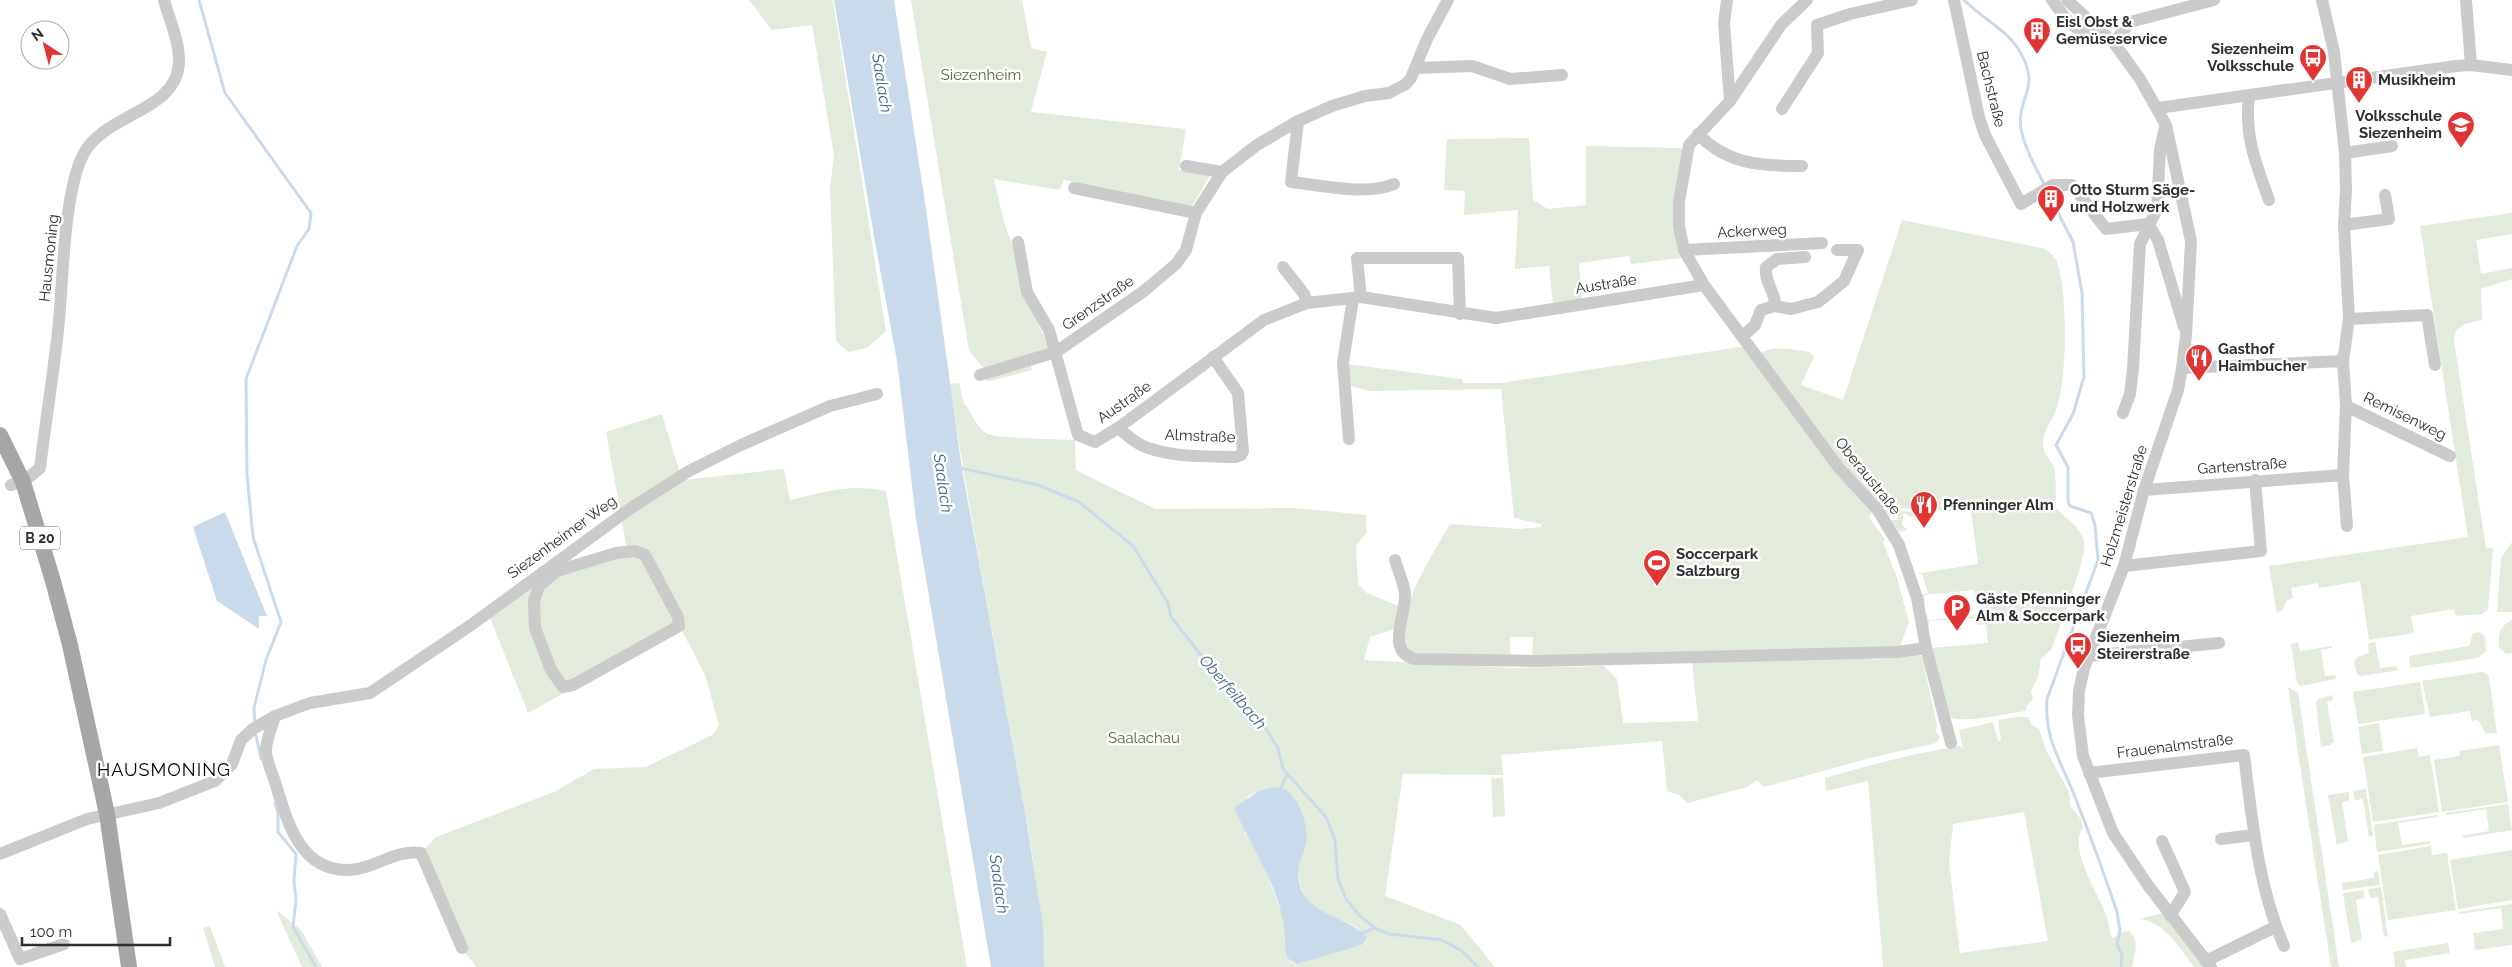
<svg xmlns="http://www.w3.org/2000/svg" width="2512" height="967" font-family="Raleway,sans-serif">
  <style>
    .green { fill: #e3ebdc; fill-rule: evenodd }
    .water { fill: #c9dbeb }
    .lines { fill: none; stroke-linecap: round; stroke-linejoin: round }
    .stream { stroke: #c9dbeb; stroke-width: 3 }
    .minor { stroke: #cbcbcb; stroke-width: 12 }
    .major { stroke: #a6a6a6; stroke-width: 16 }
    .labels { text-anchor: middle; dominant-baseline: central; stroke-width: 5; stroke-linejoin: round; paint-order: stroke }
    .shield { fill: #fff; stroke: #6d6d6d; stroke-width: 1 }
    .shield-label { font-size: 14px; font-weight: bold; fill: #2e2e2e }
    .poi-label { font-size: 15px; font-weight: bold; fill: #2e2e2e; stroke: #fff; text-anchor: start }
    .park-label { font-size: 15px; fill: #4e693d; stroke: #fff }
    .street-label { font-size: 15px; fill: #2e2e2e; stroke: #fff }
    .water-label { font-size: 16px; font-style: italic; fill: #3e698f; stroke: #fff }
    .quarter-label { font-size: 18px; letter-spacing: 1px; fill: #000; stroke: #fff }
  </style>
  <rect width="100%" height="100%" fill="#fff"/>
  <g class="green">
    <polygon points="749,0 833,0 886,331 867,348 848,352 836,341 830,188 834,155 812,25 772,30"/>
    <polygon points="911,0 1022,0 1031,48 1047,52 1031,112 1186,129 1179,170 1211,174 1191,208 1064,180 1060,190 994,179 1004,222 1019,263 1023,292 1050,349 1028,355 1032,370 987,382 985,370 969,351"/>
    <polygon points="1529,138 1533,200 1548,209 1586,205 1586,146 1680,148 1682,150 1681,258 1631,264 1629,256 1579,263 1582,301 1553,305 1549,266 1515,269 1518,210 1464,215 1465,191 1444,190 1447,139"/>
    <polygon points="2512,213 2512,234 2476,240 2481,274 2512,268 2512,279 2481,289 2482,320 2465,324 2456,330 2454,341 2486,548 2493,548 2488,610 2482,614 2456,616 2454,609 2411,616 2414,633 2369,640 2360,581 2319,588 2318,583 2291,588 2293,598 2286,601 2283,609 2277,613 2269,566 2468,537 2420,226"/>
    <path d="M1902 220 2046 249C2049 253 2054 255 2056 260 2068 288 2067 374 2058 404 2055 419 2041 431 2043 447 2044 455 2051 460 2054 467 2057 479 2055 496 2056 509 2066 517 2081 529 2084 541 2088 556 2058 630 2052 649L2041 659 2038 677 2031 691 2033 699 2027 705 2026 711C2008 713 1961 725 1947 716L1930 648 1988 643 1986 624 1979 625 1977 618 1929 621V629H1926L1924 615 1927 614 1928 620 1977 616V610L1984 608 1983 597 1975 598 1974 590 1924 595 1925 601 1923 602 1922 594 1928 593 1922 574H1915L1978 564 1971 512 1885 507 1878 502 1869 517 1885 540 1883 542 1897 578 1909 622 1899 649 1532 658 1533 637H1510V658L1415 656 1405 650C1396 607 1430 560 1450 524L1520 529 1541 527 1542 524 1514 518 1501 389 1369 391 1348 385 1347 364 1462 379 1463 383H1500L1747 346 1759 355C1773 343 1793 350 1810 352L1814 357 1801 385 1843 400Z"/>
    <path d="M959 383 964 404C971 408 973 424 986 433 994 439 1060 439 1075 440L1076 470 1155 509 1297 508 1366 515 1367 532 1356 546 1358 584 1367 593 1401 607 1397 628 1370 637 1364 660 1513 668 1604 666 1617 679 1623 723 1698 721 1692 661 1869 656 1873 660 1917 654 1922 657 1937 725 1936 732 1940 737 1936 743 1874 757 1764 787 1757 780 1747 787 1688 803 1679 795 1667 791 1662 741 1501 755 1503 775 1403 774 1385 896 1461 925 1495 967H1044C1041 889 1025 812 1011 735 990 618 967 501 950 384ZM1275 787 1294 798C1301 812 1307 826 1306 842 1306 848 1302 851 1300 856 1295 873 1300 891 1310 904 1324 921 1357 916 1366 941L1362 945 1296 964 1290 962 1283 915 1256 847 1245 833 1247 797 1260 790Z"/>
    <path d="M662 414 682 480 784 469 790 500C823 492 852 483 886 491L967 967H476L462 948 421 853 436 837 554 792 594 769 646 767 714 734 719 725 705 675 681 629 528 713 489 615 548 575 627 550 606 432Z"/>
    <polygon points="1885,510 1934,514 1934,520 1914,515 1911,517 1904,513 1902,524 1907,530 1899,532 1891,520 1897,520 1899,513 1890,513 1890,518"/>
    <polygon points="2512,542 2512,612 2497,612 2501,558"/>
    <path d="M2512 620V653L2506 654 2499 648C2498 634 2499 627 2512 620Z"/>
    <polygon points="2480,632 2485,637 2486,651 2478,658 2410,668 2409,656 2469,646 2473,633"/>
    <polygon points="2298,642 2300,651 2332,646 2332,648 2321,650 2325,676 2335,675 2336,679 2301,686 2297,683 2291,644"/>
    <polygon points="2375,642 2380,668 2395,666 2399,670 2362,676 2357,675 2354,662 2357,657 2369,653 2368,644"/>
    <polygon points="2481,672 2485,673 2489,677 2497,733 2486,734 2478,720 2472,721 2470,711 2430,717 2422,681"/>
    <polygon points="2420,682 2425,714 2358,724 2353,692"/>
    <polygon points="2288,687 2298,693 2339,967 2331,967"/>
    <polygon points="2332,695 2333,700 2327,702 2334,743 2331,743 2331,745 2321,747 2316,703 2318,699"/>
    <path d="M2018 717H2028L2032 725 2039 729 2046 750 2069 792 2071 807 2080 818 2083 827C2068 849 2097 891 2105 912 2108 920 2110 930 2112 938L2123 932 2129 931C2141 940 2134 955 2132 967H1883L1868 781 1826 791 1825 778C1870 765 1914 753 1960 746L1963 749 1959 730 1993 722 1998 742 2001 740 1998 720ZM2024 812 2048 941 1960 953 1949 863 1953 824Z"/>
    <polygon points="2379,723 2383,751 2362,754 2358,727"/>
    <polygon points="2499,745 2508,802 2442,812 2434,760 2460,756 2459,751"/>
    <polygon points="2417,748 2419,757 2430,755 2439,812 2373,822 2363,757"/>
    <polygon points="1491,778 1503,778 1505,816 1493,817"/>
    <polygon points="2366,789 2373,836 2369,837 2363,799 2355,800 2353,791"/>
    <polygon points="2349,792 2349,801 2342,802 2348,841 2337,845 2328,795"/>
    <polygon points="2508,804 2512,830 2464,838 2461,836 2489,831 2486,809 2446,815 2445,813"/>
    <polygon points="2437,815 2438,817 2398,823 2402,845 2430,841 2430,844 2377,852 2374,825"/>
    <polygon points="2431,846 2432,855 2447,853 2456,910 2388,920 2378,855"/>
    <polygon points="2512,850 2512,900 2458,909 2450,860"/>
    <polygon points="2378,871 2380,885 2343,890 2342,883 2374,878 2374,872"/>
    <polygon points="2381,887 2388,937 2384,936 2378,897 2370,898 2368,889"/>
    <polygon points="2364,890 2364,898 2356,900 2362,939 2351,943 2343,893"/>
    <polygon points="2512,904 2512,945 2475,950 2473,933 2503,929 2501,908 2459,914 2459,912"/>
    <polygon points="276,910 301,930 322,967 302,967"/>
    <path d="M2164 913 2209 967H2194C2181 949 2162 919 2138 919Z"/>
    <polygon points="210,926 225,967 215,967 203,928"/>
    <polygon points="2448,943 2450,953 2405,960 2406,967 2395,967 2393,952"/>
  </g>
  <g class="water">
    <polygon points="834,0 894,0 925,202 962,469 1025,812 1043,925 1044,967 991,967 916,519 897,361 875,242"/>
    <polygon points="225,512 267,616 259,616 259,629 217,601 193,527"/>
    <path d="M1275 787C1278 788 1283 788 1286 790 1300 798 1310 830 1306 845 1302 857 1296 868 1299 882 1306 917 1348 914 1367 938L1362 945 1297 964C1283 959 1285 948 1285 936 1282 890 1252 849 1234 808L1260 790Z"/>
  </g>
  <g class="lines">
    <g class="stream">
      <polyline points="199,0 225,93 311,213 309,229 297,246 246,379 247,474 253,537 281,622 266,660 254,708 255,725"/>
      <path d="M1964 0C1981 18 2008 30 2020 52 2042 88 2016 98 2021 129 2025 149 2036 168 2045 186"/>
      <path d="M2047 191 2073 242 2082 293 2084 377 2073 414 2056 445 2068 467V502L2070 506 2091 513 2095 525 2098 560 2047 699C2044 739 2061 761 2075 797 2090 835 2104 873 2117 912L2120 930 2117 944 2122 956 2121 967"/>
      <polyline points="960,468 1038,485 1079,502 1133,546 1168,603 1171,617 1222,682 1257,715 1278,748 1283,769 1326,817 1335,840 1338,879 1346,899 1360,916 1375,928 1389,934 1442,940 1462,951 1478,967"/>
      <polyline points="255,731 261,759"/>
      <polyline points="1279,792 1287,774"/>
      <polyline points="275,803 278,813 278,832 296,854 294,880 296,900 293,927 316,967"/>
      <polyline points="1360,934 1375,928"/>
    </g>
    <g class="minor">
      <polyline points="1727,0 1724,23 1730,101"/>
      <polyline points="1807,0 1781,25 1730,101 1689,145 1679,202 1679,226 1684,250 1704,285 1839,468 1877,509 1899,545 1917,598 1926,648 1951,743"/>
      <polyline points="1954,0 1979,117 1985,135 2021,204 2053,185 2072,185 2106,229 2148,224 2158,240 2184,327"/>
      <path d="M2052 0C2070 24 2072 32 2104 34"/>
      <polyline points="2067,0 2114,43 2140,79 2166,125 2191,241 2186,336 2182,368 2178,390 2144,490 2124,566 2084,668 2079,691 2078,715 2083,756 2113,833 2147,884 2211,967"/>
      <polyline points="2322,0 2334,52 2345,153 2346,190 2344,225 2349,319 2343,361"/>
      <polyline points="2466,0 2471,65"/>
      <polyline points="2114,43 2130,22 2214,0"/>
      <polyline points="1415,68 1472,66 1510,79 1562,75"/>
      <path d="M2249 97C2244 135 2256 164 2269 200"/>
      <polyline points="2158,108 2456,66 2471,65 2512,70"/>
      <polyline points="1782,109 1818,53 1817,25 1850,14 1912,0"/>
      <path d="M1298 121 1291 182C1322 185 1366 196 1394 184"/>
      <path d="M1698 134C1728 165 1762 166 1802 166"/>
      <polyline points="2345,153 2392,146"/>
      <polyline points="1186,166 1222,172"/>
      <polyline points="1074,188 1196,213"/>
      <polyline points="2344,225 2389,219 2385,195"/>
      <polyline points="1018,242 1027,292 1049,330 1078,435 1095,442 1118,428 1264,320 1307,303 1361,297 1496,318 1704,285"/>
      <polyline points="1684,250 1822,243"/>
      <polyline points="1283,267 1304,294 1307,303"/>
      <polyline points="1361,297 1357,258 1458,258 1460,314"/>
      <path d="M1775 306C1776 292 1764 283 1766 267L1777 259 1805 257"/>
      <polyline points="2349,319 2427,315 2435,365"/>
      <polyline points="1743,336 1755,325 1761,310 1775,306 1791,309 1818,302 1844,281 1858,250 1837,250"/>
      <polyline points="980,375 1056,352 1144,291 1176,264 1186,250 1196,213 1222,172 1257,145 1298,121 1332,106 1365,96 1389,93 1406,84 1411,78 1427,39 1448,0"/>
      <polyline points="2346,406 2450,456"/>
      <polyline points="2123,413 2130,394 2133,369 2140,244 2157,209 2160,150 2165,127"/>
      <path d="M1118 428C1126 434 1134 442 1143 446 1172 458 1205 456 1236 457L1241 455 1243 451 1238 393 1213 357"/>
      <polyline points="1349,439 1343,363 1353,298"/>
      <polyline points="2343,475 2347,526"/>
      <path d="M11 485 23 482 40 468C46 419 54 370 59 321 63 277 64 190 84 153 106 113 176 112 179 63 180 42 169 19 164 0"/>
      <polyline points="2144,490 2343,475 2346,406 2343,361 2182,368"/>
      <polygon points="635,551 645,555 678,617 679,626 573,685 563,687 551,670 535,628 534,601 539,586 557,571 616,553"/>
      <path d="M1395 560C1398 571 1404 583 1405 594 1406 616 1385 651 1415 659L1535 661 1897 652 1926 648"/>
      <polyline points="2124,566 2261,551 2255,480"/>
      <polyline points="2088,656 2219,643"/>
      <path d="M275 716C272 726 267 738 266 749 265 758 272 772 275 782 287 820 299 871 348 870 375 869 395 849 421 853L462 948"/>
      <path d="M2089 773 2244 755C2252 818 2258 887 2284 946"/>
      <polyline points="2221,839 2254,835"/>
      <polyline points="2162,841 2185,892 2170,916"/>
      <polyline points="0,854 87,819 159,803 215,781 232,764 241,740 253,729 275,716 310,703 370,693 471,625 631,508 689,471 741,445 830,406 877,394"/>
      <polyline points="0,914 20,959 64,944"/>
      <polyline points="2206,961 2275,927"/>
    </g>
    <polyline class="major" points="0,435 23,482 53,581 70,645 107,814 129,967"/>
  </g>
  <defs>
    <symbol id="building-pin" viewBox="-11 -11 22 30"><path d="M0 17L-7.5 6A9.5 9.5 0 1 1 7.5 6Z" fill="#e13534" stroke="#fff"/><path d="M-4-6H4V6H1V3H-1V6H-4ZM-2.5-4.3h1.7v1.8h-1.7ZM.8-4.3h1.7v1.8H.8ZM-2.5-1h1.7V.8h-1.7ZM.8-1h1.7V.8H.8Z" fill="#fff"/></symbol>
    <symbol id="bus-pin" viewBox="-11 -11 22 30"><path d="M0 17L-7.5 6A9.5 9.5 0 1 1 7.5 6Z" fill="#e13534" stroke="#fff"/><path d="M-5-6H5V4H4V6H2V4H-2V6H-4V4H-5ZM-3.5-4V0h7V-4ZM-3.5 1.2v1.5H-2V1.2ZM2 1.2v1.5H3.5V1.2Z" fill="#fff"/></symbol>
    <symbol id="school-pin" viewBox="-11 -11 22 30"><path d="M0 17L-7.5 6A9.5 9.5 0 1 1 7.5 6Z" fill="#e13534" stroke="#fff"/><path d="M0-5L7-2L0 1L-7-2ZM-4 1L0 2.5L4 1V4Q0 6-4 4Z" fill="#fff"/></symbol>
    <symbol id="restaurant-pin" viewBox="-11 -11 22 30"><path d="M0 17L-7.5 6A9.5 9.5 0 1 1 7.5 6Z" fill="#e13534" stroke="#fff"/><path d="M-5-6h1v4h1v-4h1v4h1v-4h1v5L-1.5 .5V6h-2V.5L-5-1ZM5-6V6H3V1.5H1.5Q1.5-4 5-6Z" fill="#fff"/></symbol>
    <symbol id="stadium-pin" viewBox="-11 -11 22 30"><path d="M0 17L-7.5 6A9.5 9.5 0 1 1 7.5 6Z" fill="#e13534" stroke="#fff"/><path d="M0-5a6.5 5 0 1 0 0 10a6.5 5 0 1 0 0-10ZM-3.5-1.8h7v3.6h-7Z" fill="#fff"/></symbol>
    <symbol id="parking-pin" viewBox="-11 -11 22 30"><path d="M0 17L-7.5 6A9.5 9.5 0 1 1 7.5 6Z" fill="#e13534" stroke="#fff"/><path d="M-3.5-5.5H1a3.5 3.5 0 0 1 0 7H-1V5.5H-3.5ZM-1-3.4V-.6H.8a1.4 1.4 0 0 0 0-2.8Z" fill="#fff"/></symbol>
  </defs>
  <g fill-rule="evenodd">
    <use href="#building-pin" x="2021" y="15" width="32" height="43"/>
    <use href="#bus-pin" x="2297" y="42" width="32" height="43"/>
    <use href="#building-pin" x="2343" y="64" width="32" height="43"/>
    <use href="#school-pin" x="2445" y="109" width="32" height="43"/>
    <use href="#building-pin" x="2035" y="183" width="32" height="43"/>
    <use href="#restaurant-pin" x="2183" y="342" width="32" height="43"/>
    <use href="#restaurant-pin" x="1908" y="489" width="32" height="43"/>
    <use href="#stadium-pin" x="1641" y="547" width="32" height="43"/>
    <use href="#parking-pin" x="1941" y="592" width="32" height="43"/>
    <use href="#bus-pin" x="2062" y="630" width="32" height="43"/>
  </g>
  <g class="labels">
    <rect class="shield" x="20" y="526.5" width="40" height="23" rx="4"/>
    <g class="shield-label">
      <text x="40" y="538">B 20</text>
    </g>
    <g class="poi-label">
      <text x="2056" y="22">Eisl Obst &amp;<tspan x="2056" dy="17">Gemüseservice</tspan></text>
      <text x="2294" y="49" text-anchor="end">Siezenheim<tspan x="2294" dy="17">Volksschule</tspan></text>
      <text x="2378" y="80">Musikheim</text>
      <text x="2442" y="116" text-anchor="end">Volksschule<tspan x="2442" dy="17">Siezenheim</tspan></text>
      <text x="2070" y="190">Otto Sturm Säge-<tspan x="2070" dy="17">und Holzwerk</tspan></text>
      <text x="2218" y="349">Gasthof<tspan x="2218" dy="17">Haimbucher</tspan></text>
      <text x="1943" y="505">Pfenninger Alm</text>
      <text x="1676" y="554">Soccerpark<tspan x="1676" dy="17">Salzburg</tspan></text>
      <text x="1976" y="599">Gäste Pfenninger<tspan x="1976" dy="17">Alm &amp; Soccerpark</tspan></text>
      <text x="2097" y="637">Siezenheim<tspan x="2097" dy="17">Steirerstraße</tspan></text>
    </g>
    <g class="park-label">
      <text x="981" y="75">Siezenheim</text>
      <text x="1144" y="738">Saalachau</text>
    </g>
    <g class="street-label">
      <text transform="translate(1991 89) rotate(76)">Bachstraße</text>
      <text transform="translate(1752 231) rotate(-3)">Ackerweg</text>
      <text transform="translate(49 258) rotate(-84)">Hausmoning</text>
      <text transform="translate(1606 284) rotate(-9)">Austraße</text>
      <text transform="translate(1098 303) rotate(-35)">Grenzstraße</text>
      <text transform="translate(1124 402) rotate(-35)">Austraße</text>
      <text transform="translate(2405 416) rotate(26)">Remisenweg</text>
      <text transform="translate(1200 436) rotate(2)">Almstraße</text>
      <text transform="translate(2242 466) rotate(-4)">Gartenstraße</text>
      <text transform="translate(1868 476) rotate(51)">Oberaustraße</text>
      <text transform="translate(2124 506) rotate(-73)">Holzmeisterstraße</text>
      <text transform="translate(562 537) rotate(-36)">Siezenheimer Weg</text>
      <text transform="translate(2175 746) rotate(-7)">Frauenalmstraße</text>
    </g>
    <g class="water-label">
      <text transform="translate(882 83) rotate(81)">Saalach</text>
      <text transform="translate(943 483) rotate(82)">Saalach</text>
      <text transform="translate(1233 692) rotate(49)">Oberfeilbach</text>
      <text transform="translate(999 884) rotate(82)">Saalach</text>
    </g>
    <g class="quarter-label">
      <text x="164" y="769">HAUSMONING</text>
    </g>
  </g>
  <g transform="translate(45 45) rotate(324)"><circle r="24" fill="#ffffff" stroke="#ababab"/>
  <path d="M0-4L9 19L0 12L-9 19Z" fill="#e13534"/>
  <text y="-8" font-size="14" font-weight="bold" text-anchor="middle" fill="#2e2e2e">N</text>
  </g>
  <path d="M22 937v8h148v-8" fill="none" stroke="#2e2e2e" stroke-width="2.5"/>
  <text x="30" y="937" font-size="15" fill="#2e2e2e" stroke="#ffffff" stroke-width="4" paint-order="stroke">100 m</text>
</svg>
